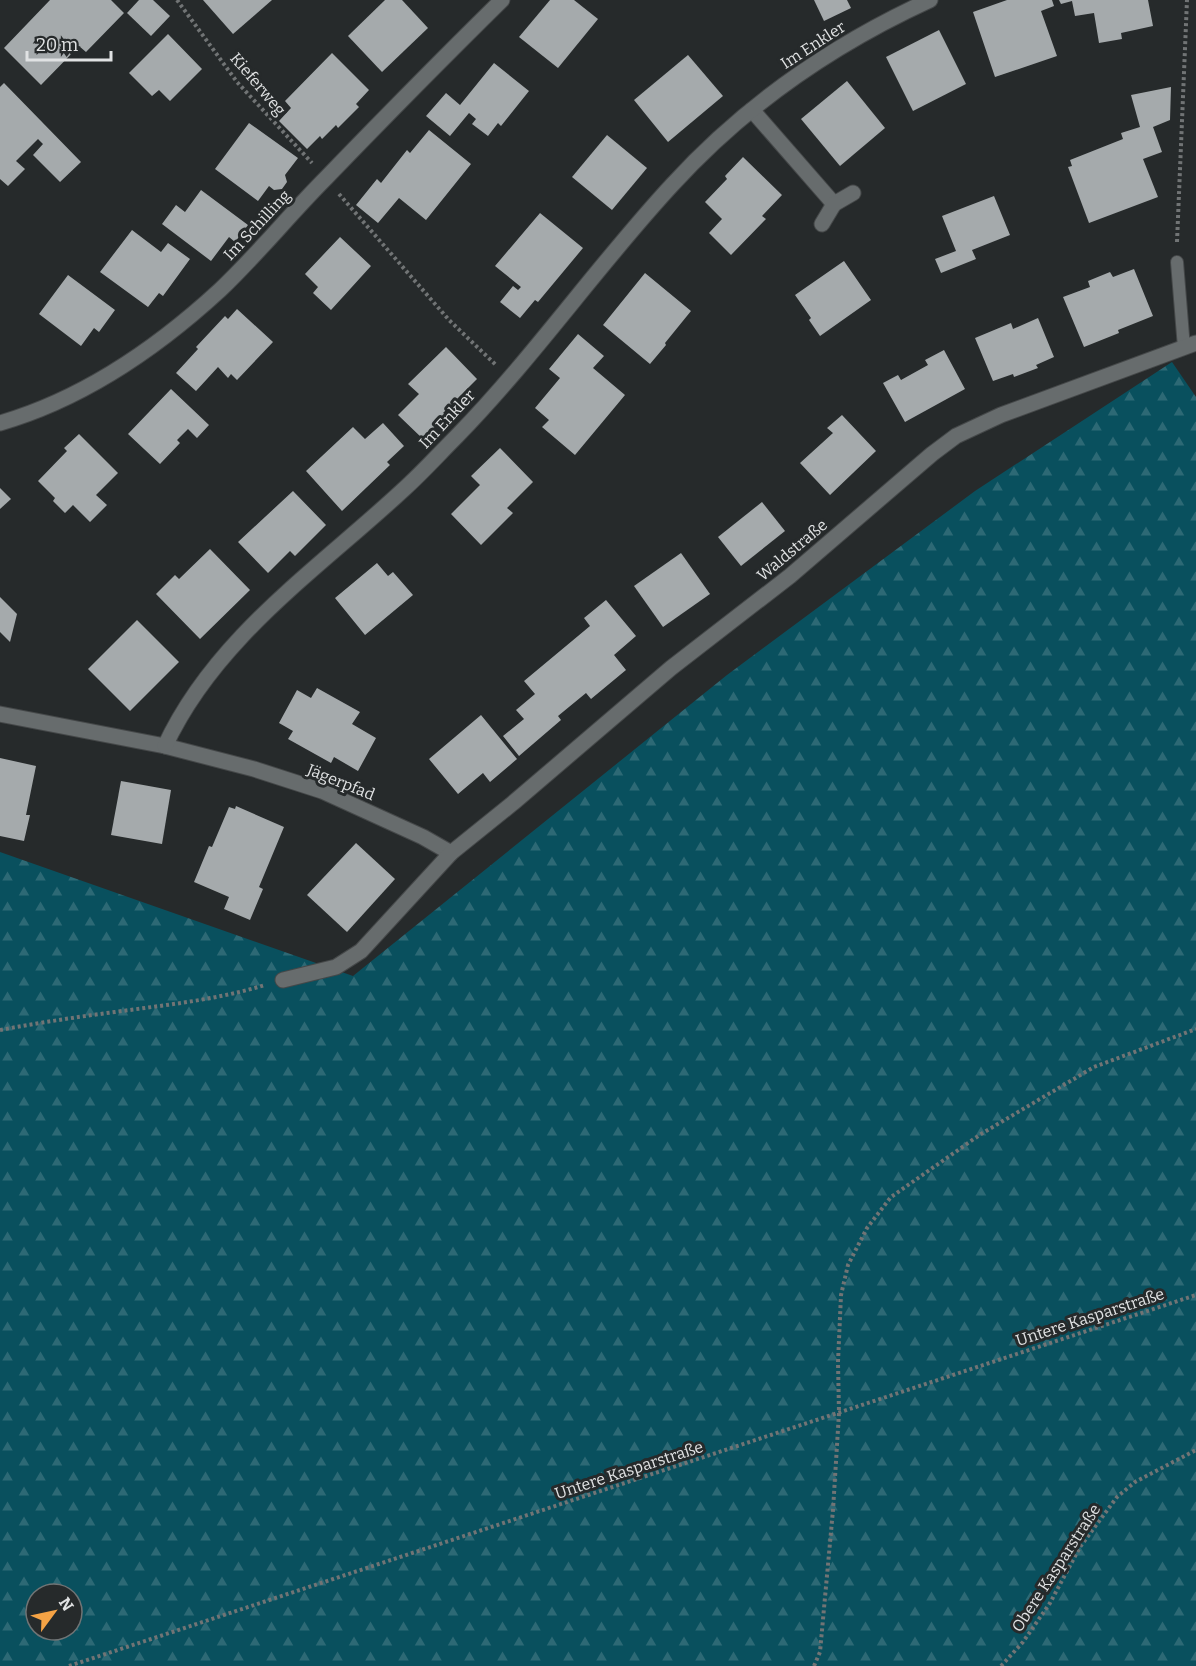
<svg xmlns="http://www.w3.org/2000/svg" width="1196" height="1666" font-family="Bitter,serif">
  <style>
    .forest { fill: url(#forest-firs); fill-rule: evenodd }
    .building { fill: #a5aaac }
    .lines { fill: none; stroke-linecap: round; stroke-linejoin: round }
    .lane-casing { stroke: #454849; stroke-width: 14 }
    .street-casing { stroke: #454849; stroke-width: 17 }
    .path { stroke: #717475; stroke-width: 4; stroke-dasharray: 3 3; stroke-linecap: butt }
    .lane { stroke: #676c6d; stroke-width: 12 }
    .street { stroke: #676c6d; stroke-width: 15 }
    .labels { text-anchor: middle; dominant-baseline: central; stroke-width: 6; stroke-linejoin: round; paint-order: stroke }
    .street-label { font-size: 16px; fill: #e0e2e3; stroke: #262a2b }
  </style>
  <defs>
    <pattern id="forest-firs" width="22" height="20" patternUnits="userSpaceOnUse" patternTransform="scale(1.5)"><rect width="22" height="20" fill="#09505e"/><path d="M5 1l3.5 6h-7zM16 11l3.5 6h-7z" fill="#2d6975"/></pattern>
  </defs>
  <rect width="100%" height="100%" fill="#262a2b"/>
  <path class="forest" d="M1172 362 1196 397V1666H0V852L353 976 727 675 975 491ZM36 1594H72V1630H36Z"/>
  <g class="building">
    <polygon points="50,0 111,0 124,13 86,52 79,46 41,85 4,48"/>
    <polygon points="139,0 153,0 170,16 151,36 127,13"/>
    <polygon points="203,0 272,0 233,34"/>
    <polygon points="385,0 402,0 428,28 382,72 348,36"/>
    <polygon points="550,0 574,0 598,19 558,68 519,37"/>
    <polygon points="814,0 847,0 851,8 824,21"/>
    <polygon points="1007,0 1052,0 1054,6 1041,11 1057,56 995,77 973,12"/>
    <polygon points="1059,0 1148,0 1153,26 1121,33 1122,39 1099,43 1094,13 1075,16 1072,1 1061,4"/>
    <polygon points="939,30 966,84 913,111 886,57"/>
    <polygon points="168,34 202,69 170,101 159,90 152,96 129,73"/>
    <polygon points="332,53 369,90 356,104 359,107 338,128 336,125 322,139 320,136 307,149 279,121 291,108 285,101"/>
    <polygon points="688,55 723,96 668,142 634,100"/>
    <polygon points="494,63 529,91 501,126 498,123 488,136 472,124 476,119 469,113 450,136 426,116 446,93 460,105"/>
    <polygon points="847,81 885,128 840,166 801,119"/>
    <polygon points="4,83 81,162 60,182 33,155 43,144 38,139 16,161 25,169 8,186 0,179 0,87"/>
    <polygon points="1171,87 1170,120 1153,127 1162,152 1143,159 1158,197 1089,223 1068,167 1072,166 1070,160 1123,139 1121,133 1140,127 1131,95"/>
    <polygon points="249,123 298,158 285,175 287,182 282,189 274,190 269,186 258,201 215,169"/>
    <polygon points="429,130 471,164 426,220 399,198 378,223 356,205 377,179 381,183 407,150 410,153"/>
    <polygon points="607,135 647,168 612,210 572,177"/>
    <polygon points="743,157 782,195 762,216 766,219 731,255 709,233 722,219 705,202 727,179 725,176"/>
    <polygon points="201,190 248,225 235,242 229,237 211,261 162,224 176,205 185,212"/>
    <polygon points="994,196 1010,235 972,250 976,259 941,273 935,259 956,251 942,216"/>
    <polygon points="540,213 583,248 538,302 535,300 520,318 500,302 513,286 518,290 521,287 495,266"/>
    <polygon points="132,230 161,252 168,243 190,259 163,296 159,293 148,307 100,272"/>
    <polygon points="340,237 371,266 331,310 313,293 318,287 305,274"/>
    <polygon points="844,261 871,300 820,336 809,320 811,318 795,295"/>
    <polygon points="1134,269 1153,316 1118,330 1119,333 1084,347 1063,297 1090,287 1088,281 1110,272 1113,277"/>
    <polygon points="645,273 691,311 665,343 666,345 650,364 603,325"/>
    <polygon points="68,275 115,310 99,332 94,328 81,346 39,314"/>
    <polygon points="237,309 273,342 237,380 231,374 228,378 218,367 196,391 176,373 198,349 196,347 225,316 228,319"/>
    <polygon points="1038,318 1054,357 1036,365 1038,368 1014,377 1013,374 993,381 975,338 1011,323 1013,329"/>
    <polygon points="578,334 604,356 593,368 625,395 575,455 542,427 549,420 535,408 560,378 549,369"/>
    <polygon points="446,347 477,379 443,413 446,415 423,439 398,415 419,394 408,384"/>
    <polygon points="944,350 965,389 905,422 883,383 898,375 901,380 928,365 925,360"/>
    <polygon points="171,389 209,425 197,438 188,429 177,440 180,443 160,464 128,434"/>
    <polygon points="842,415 876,451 830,495 800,463 833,433 827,428"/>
    <polygon points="383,423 404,446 387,462 390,465 342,511 306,471 353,427 365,439"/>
    <polygon points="79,434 118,473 96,495 107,505 90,522 73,505 65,513 53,501 55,498 38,481 67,451 64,448"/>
    <polygon points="500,448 533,482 507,508 513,513 481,545 451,514 480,485 471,476"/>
    <polygon points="0,488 11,499 0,509"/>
    <polygon points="293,491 326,525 295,556 290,551 268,573 238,542"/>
    <polygon points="762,502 785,531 741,566 718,537"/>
    <polygon points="210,549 250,590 200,639 156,594 175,575 179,579"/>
    <polygon points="681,553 710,594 663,627 634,586"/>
    <polygon points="377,563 388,576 393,572 413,595 365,635 335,598"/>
    <polygon points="0,597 17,614 10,642 0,632"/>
    <polygon points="606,600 636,636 614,655 626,670 591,699 586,693 558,716 561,720 519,756 503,736 524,719 516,710 535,694 524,681 590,626 584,618"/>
    <polygon points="137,620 179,662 130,711 88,669"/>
    <polygon points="317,688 360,712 352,724 376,738 358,771 334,757 331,763 288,739 293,731 279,723 297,690 311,698"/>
    <polygon points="481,715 517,759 490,782 483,773 458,794 429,759"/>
    <polygon points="0,758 36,766 26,815 30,815 24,841 0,836"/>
    <polygon points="121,781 171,790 162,844 111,835"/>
    <polygon points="236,806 284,827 259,887 263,889 250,920 224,909 229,897 194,882 209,846 212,847 229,807 235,809"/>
    <polygon points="356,843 395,879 347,932 307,895"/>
  </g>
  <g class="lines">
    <defs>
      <polyline id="lane" points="1177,262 1184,348"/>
      <g id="street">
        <polyline points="752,110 834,204 853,193"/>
        <polyline points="822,224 834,204"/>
        <path d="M0 423C83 399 157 348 220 290 257 255 290 214 326 178 384 118 443 58 502 0"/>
        <polyline points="0,714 165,746 254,769 322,791 423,837 451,853"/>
        <path d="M165 746C215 638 318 569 403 490 422 473 439 454 457 436 534 357 597 266 672 185 744 106 834 44 930 0"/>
        <polyline points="283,980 336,967 361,951 451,853 513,803 671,668 790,576 932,454 956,436 1001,415 1196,343"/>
      </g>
    </defs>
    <use href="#lane" class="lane-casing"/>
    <use href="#street" class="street-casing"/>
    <g class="path">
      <polyline points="177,0 237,82 312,163"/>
      <polyline points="339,194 449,320 496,365"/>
      <polyline points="1177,242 1187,0"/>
      <path d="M0 1030C38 1023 76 1017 115 1012 165 1005 216 1000 265 985"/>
      <polyline points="69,1666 1196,1295"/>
      <polyline points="814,1666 820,1652 833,1510 839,1413 838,1362 841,1295 848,1265 867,1228 891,1197 981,1134 1094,1067 1196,1029"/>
      <polyline points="1001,1666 1023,1642 1050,1603 1080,1547 1117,1497 1135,1482 1196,1450"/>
    </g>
    <use href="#lane" class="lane"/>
    <use href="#street" class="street"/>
  </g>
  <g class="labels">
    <g class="street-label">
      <text transform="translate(813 45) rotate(-33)">Im Enkler</text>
      <text transform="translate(258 84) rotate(50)">Kieferweg</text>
      <text transform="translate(257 225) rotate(-47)">Im Schilling</text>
      <text transform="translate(447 419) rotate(-47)">Im Enkler</text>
      <text transform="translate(792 550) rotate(-40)">Waldstraße</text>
      <text transform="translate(341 782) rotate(22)">Jägerpfad</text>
      <text transform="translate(1090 1317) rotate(-18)">Untere Kasparstraße</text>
      <text transform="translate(629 1470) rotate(-18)">Untere Kasparstraße</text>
      <text transform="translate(1056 1568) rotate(-57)">Obere Kasparstraße</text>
    </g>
  </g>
  <g transform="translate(54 1612) rotate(57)"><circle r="28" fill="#262a2b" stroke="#707475" stroke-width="1.5"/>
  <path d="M0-4.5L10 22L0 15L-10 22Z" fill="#f5a345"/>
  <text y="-9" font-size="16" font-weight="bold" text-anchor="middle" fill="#e0e2e3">N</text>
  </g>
  <path d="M27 51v9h84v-9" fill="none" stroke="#e0e2e3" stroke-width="3"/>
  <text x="36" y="51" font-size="18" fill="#e0e2e3" stroke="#262a2b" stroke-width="4.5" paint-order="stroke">20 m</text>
</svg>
